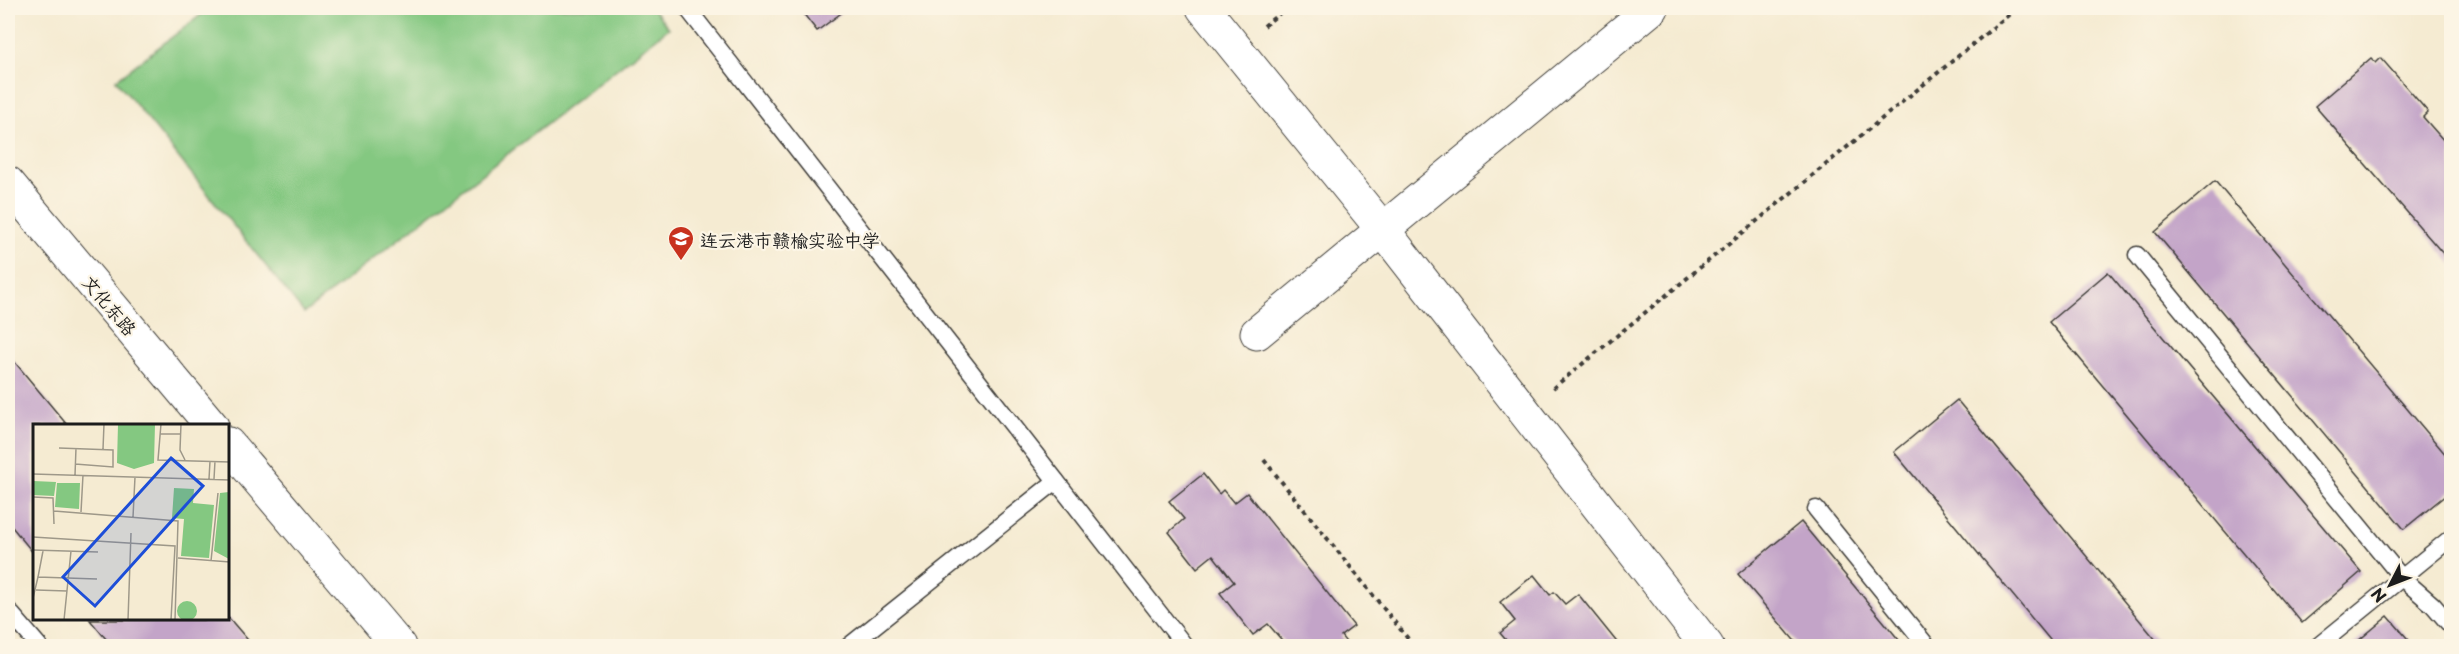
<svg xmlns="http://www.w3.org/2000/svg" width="2459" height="654" font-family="'Playpen Sans','LXGW WenKai TC',sans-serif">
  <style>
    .green { fill: #84c881; stroke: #50724e; stroke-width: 1.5 }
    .building { fill: #c3a4c8 }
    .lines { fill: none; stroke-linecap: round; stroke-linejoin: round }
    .lane-casing { stroke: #3d3b37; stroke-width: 19 }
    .street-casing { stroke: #3d3b37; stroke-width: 35 }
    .secondary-casing { stroke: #3d3b37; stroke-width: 35 }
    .path { stroke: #3d3b37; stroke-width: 4; stroke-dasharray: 4.5 4.5; stroke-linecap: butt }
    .lane { stroke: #fff; stroke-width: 16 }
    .street { stroke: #fff; stroke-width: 33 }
    .secondary { stroke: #fff; stroke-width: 33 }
    .labels { text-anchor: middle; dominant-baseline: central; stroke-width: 4.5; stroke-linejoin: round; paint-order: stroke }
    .poi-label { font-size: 18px; fill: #1c1c1c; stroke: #fcf5e5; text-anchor: start }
    .street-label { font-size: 18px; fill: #1c1c1c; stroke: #fcf5e5 }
    .inset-road { fill: none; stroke: #9e9889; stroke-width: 1.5 }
    .view { fill: #1d4ed8; fill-opacity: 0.15; stroke: #1d4ed8; stroke-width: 3 }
    .inset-edge { fill: none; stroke: #1c1c1c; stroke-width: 3 }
  </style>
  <rect width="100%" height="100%" fill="#fcf5e5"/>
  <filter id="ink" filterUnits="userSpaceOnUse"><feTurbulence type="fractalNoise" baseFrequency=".0167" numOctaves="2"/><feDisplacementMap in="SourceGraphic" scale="12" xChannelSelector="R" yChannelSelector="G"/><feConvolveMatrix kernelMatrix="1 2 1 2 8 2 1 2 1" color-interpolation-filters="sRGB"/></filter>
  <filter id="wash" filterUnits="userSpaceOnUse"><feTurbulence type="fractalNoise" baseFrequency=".008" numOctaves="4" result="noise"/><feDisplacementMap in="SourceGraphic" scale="24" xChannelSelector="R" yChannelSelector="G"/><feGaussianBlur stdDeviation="1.35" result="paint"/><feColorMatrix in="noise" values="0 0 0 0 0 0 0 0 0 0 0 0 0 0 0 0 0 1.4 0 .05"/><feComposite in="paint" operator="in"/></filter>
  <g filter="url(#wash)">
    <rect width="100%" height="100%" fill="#f5ebd2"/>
    <polygon class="green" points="210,8 652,8 669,28 304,313 116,80"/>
    <g id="blocks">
      <g class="building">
        <polygon points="799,8 848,8 817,31"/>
        <polygon points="2371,58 2376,63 2381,58 2428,112 2423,117 2452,150 2452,264 2315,106"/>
        <polygon points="2215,181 2452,462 2452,490 2404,529 2155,232"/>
        <polygon points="2108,272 2361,572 2302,623 2049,322"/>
        <polygon points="8,354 68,426 34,426 34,554 8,522"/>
        <polygon points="1957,400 2161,646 2055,646 1894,452"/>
        <polygon points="1203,474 1219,494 1223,490 1234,503 1247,493 1354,626 1341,636 1349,646 1287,646 1268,624 1253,635 1220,593 1234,582 1213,555 1197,568 1169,532 1184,519 1169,501"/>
        <polygon points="1801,522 1904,646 1799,646 1738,574"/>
        <polygon points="1534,575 1550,595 1554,592 1565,604 1578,594 1620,646 1511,646 1500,633 1515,621 1500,602"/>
        <polygon points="2388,616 2414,646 2352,646"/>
        <polygon points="228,617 253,646 112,646 90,620 228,620"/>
      </g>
    </g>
  </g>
  <g filter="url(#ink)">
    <use href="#blocks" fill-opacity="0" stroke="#3d3b37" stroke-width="1.5"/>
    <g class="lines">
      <defs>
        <g id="lane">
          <polyline points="687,8 1185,646"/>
          <polyline points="2137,255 2402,578 2433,605 2452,627"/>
          <polyline points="1816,509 1927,646"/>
          <polyline points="8,610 39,646"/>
          <polyline points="849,646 1056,481"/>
          <polyline points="2318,646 2452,537"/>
        </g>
        <g id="street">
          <polyline points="1203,8 1383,230 1707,646"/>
          <polyline points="1257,333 1652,8"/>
        </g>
        <g id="secondary">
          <polyline points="8,183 212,426"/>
          <polyline points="228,444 399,646"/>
        </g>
      </defs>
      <use href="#lane" class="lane-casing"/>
      <use href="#street" class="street-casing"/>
      <use href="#secondary" class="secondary-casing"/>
      <g class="path">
        <polyline points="1264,26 1286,8"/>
        <polyline points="1553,388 2017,8"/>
        <polyline points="1264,460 1414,646"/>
      </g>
      <use href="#lane" class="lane"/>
      <use href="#street" class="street"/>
      <use href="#secondary" class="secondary"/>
    </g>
  </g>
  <defs>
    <symbol id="school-pin" viewBox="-11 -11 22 30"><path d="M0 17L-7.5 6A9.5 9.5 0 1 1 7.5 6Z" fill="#c8321e" stroke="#fcf5e5"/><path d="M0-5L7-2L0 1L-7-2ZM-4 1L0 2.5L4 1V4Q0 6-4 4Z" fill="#fff"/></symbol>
  </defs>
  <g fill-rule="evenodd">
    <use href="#school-pin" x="666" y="224" width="30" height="40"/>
  </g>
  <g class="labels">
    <g class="poi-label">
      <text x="700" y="239">连云港市赣榆实验中学</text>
    </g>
    <g class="street-label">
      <text transform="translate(110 305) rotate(50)">文化东路</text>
    </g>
  </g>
  <g transform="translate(33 424)">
    <rect width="196" height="196" fill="#f5ebd2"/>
    <path d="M85 0H122L121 39 101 45 84 39ZM0 57 23 58 21 72 0 71ZM24 59H47L46 85 22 83ZM141 64 161 65 160 79 181 81 176 134 148 132 151 95 139 94ZM196 68V135L181 127 187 69ZM144 187a10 10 0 1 1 20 0a10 10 0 1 1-20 0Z" fill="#84c881"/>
    <path class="inset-road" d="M128 0 125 36 197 38M148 0 147 26 152 36M127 10H147M26 24 80 26V43L42 40M70 25 71 0M0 50 197 56M42 51 43 24M176 55 177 37M181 55 182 37M0 73 20 74 21 100M21 87 145 97 142 196M48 88 50 51M100 93 102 53M0 113 142 122 138 196M0 126 65 128M10 127 5 153 64 155M145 134 197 138M178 137 185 69M3 166 34 167M0 174 5 153M31 196 38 127M95 196 98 109"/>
    <path class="view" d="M138 34 170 62 62 182 30 153Z"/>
    <rect width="196" height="196" class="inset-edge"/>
  </g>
  <rect width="2459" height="654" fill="none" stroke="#fcf5e5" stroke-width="30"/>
  <g transform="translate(2390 585) rotate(228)" stroke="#fcf5e5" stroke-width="4.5" paint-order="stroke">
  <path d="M0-4.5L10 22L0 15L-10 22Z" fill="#1c1c1c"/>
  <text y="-9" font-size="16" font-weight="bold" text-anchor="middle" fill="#1c1c1c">N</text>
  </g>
</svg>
